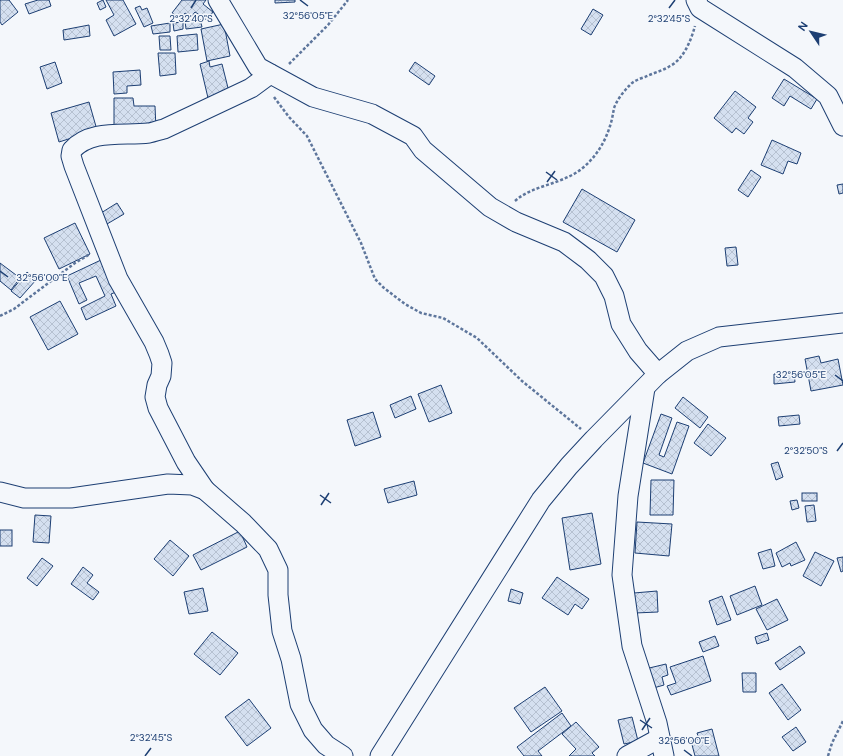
<svg xmlns="http://www.w3.org/2000/svg" width="843" height="756" font-family="'DM Sans',sans-serif">
  <style>
    .building { fill: url(#building-cross-hatch); stroke: #1d3f73 }
    .lines { fill: none; stroke-linecap: round; stroke-linejoin: round }
    .minor-casing { stroke: #1d3f73; stroke-width: 21 }
    .path { stroke: #5e769c; stroke-width: 2.5; stroke-dasharray: 3 2; stroke-linecap: butt }
    .minor { stroke: #f4f7fb; stroke-width: 19 }
    .ticks { fill: none; stroke: #1d3f73; stroke-width: 1.5 }
    .ticks-label { font-size: 10px; text-anchor: middle; fill: #1d3f73; stroke: #f4f7fb; stroke-width: 3; stroke-linejoin: round; paint-order: stroke }
  </style>
  <defs>
    <pattern id="building-cross-hatch" width="8" height="8" patternUnits="userSpaceOnUse"><rect width="8" height="8" fill="#d5e0f0"/><path d="M0 0l8 8M0 8l8-8" fill="none" stroke="#b6c1d1"/></pattern>
  </defs>
  <rect width="100%" height="100%" fill="#f4f7fb"/>
  <g class="building">
    <polygon points="0,0 9,0 18,12 2,25 0,22"/>
    <polygon points="38,0 49,0 51,6 29,14 25,4"/>
    <polygon points="103,0 106,7 100,10 97,3"/>
    <polygon points="106,0 123,0 136,24 114,36 106,20 114,15"/>
    <polygon points="182,0 206,0 203,4 213,12 207,20 195,12 191,17 185,13 181,19 172,13"/>
    <polygon points="275,0 295,0 295,2 275,3"/>
    <polygon points="140,6 142,10 147,8 153,23 144,27 135,8"/>
    <polygon points="593,9 603,15 591,35 581,29"/>
    <polygon points="200,19 202,27 186,29 185,21"/>
    <polygon points="183,22 183,29 174,31 173,23"/>
    <polygon points="170,23 170,32 153,34 151,26"/>
    <polygon points="224,24 230,56 207,61 201,29"/>
    <polygon points="89,25 90,36 64,40 63,30"/>
    <polygon points="197,34 198,50 178,52 177,36"/>
    <polygon points="159,36 170,36 171,50 160,50"/>
    <polygon points="158,53 175,53 176,74 160,76"/>
    <polygon points="209,61 210,67 222,64 229,92 208,98 200,64"/>
    <polygon points="55,62 62,83 47,89 40,67"/>
    <polygon points="415,62 435,76 429,85 409,71"/>
    <polygon points="140,70 141,85 127,86 127,93 114,94 113,72"/>
    <polygon points="784,79 817,99 811,109 790,96 784,106 772,98"/>
    <polygon points="735,91 756,107 748,118 753,122 744,134 736,128 732,133 714,118"/>
    <polygon points="114,98 133,98 134,106 155,106 156,129 114,129"/>
    <polygon points="89,102 97,130 59,142 51,113"/>
    <polygon points="772,140 801,153 797,164 788,161 783,174 761,165"/>
    <polygon points="751,170 761,177 748,197 738,190"/>
    <polygon points="843,184 843,193 839,194 837,185"/>
    <polygon points="582,189 635,220 617,252 563,222"/>
    <polygon points="117,203 124,214 107,224 101,213"/>
    <polygon points="75,223 90,254 59,269 44,238"/>
    <polygon points="736,247 738,265 727,266 725,248"/>
    <polygon points="101,260 116,292 111,294 116,306 86,320 81,308 105,296 96,276 79,283 87,300 79,304 67,276"/>
    <polygon points="0,263 20,278 11,290 0,281"/>
    <polygon points="27,272 36,280 20,298 11,291"/>
    <polygon points="60,301 78,334 48,350 30,317"/>
    <polygon points="819,356 821,363 838,359 843,385 811,391 805,359"/>
    <polygon points="794,373 795,382 774,384 774,374"/>
    <polygon points="441,385 452,413 429,422 418,394"/>
    <polygon points="411,396 416,409 395,418 390,405"/>
    <polygon points="683,397 708,417 700,428 675,408"/>
    <polygon points="373,412 381,437 355,446 347,420"/>
    <polygon points="661,414 672,418 659,455 664,457 677,422 689,426 672,474 643,463"/>
    <polygon points="799,415 800,424 779,426 778,417"/>
    <polygon points="708,424 726,438 711,456 694,443"/>
    <polygon points="778,462 783,477 776,480 771,464"/>
    <polygon points="651,480 674,480 673,515 650,515"/>
    <polygon points="414,481 417,495 388,503 384,489"/>
    <rect x="802" y="493" width="15" height="8"/>
    <polygon points="797,500 799,508 792,510 790,501"/>
    <polygon points="814,505 816,521 807,522 805,506"/>
    <polygon points="592,513 601,564 570,570 562,518"/>
    <polygon points="35,515 51,516 49,543 33,542"/>
    <polygon points="637,522 672,524 669,556 635,553"/>
    <rect x="0" y="530" width="12" height="16"/>
    <polygon points="240,531 247,547 201,570 193,555"/>
    <polygon points="170,540 189,556 173,576 154,559"/>
    <polygon points="796,542 805,560 791,566 790,563 782,567 776,553"/>
    <polygon points="771,549 775,566 763,569 758,553"/>
    <polygon points="815,552 834,561 821,586 803,576"/>
    <polygon points="843,557 843,571 841,572 837,558"/>
    <polygon points="42,558 53,566 37,586 27,578"/>
    <polygon points="83,567 93,575 87,583 99,592 93,600 71,584"/>
    <polygon points="557,577 589,599 582,609 575,604 568,615 542,598"/>
    <polygon points="755,586 762,605 737,615 730,596"/>
    <polygon points="203,588 208,611 189,614 184,592"/>
    <polygon points="511,589 523,593 520,604 508,601"/>
    <polygon points="657,591 658,612 635,613 634,593"/>
    <polygon points="722,596 731,620 717,625 709,601"/>
    <polygon points="777,599 788,620 767,630 756,609"/>
    <polygon points="212,632 238,653 220,675 194,654"/>
    <polygon points="767,633 769,640 757,644 755,637"/>
    <polygon points="715,636 719,646 703,652 699,642"/>
    <polygon points="800,646 805,653 780,670 775,663"/>
    <polygon points="703,656 711,681 671,695 667,686 676,683 670,667"/>
    <polygon points="666,664 668,675 662,677 664,685 650,689 645,669"/>
    <polygon points="742,673 756,673 756,692 743,692"/>
    <polygon points="782,684 801,710 788,720 769,693"/>
    <polygon points="545,687 562,711 531,732 514,708"/>
    <polygon points="249,699 271,728 247,746 225,717"/>
    <polygon points="562,713 571,726 538,751 542,756 524,756 517,747"/>
    <polygon points="632,717 638,741 624,744 618,720"/>
    <polygon points="576,722 599,747 592,753 595,756 569,756 576,749 562,734"/>
    <polygon points="796,727 806,742 793,751 782,737"/>
    <polygon points="712,729 719,756 695,756 691,741 699,739 697,733"/>
  </g>
  <g class="lines">
    <defs>
      <g id="minor">
        <polyline points="218,0 258,67 313,97 372,114 413,136 423,150 490,207 516,222 564,242 588,260 604,276 614,296 621,324 638,351 658,374"/>
        <polyline points="696,0 700,8 795,68 828,96 843,126"/>
        <polyline points="645,388 628,496 622,575 632,646 657,723 664,756"/>
        <path d="M205 490 186 462 158 408 155 397 157 385 161 376 162 363 159 354 154 342 118 279 74 166 71 156 72 150C91 129 123 136 149 133 154 132 159 130 164 129L251 88 270 74"/>
        <polyline points="0,492 24,498 71,498 168,484 192,485 205,490 243,523 268,549 278,570 278,595 282,631 291,659 300,704 313,730 326,745 343,756"/>
        <polyline points="380,756 541,500 569,466 594,439 658,374 687,351 719,337 843,323"/>
        <polyline points="627,756 660,738"/>
      </g>
    </defs>
    <use href="#minor" class="minor-casing"/>
    <g class="path">
      <polyline points="289,64 328,25 348,0"/>
      <polyline points="274,97 289,117 307,136 361,243 375,279 384,288 405,304 421,313 443,318 477,338 522,381 581,429"/>
      <path d="M515 201C534 184 564 185 585 166 597 155 605 142 610 126 612 120 613 114 614 108 617 100 623 92 629 86 633 81 639 79 645 77 653 73 662 71 670 66 684 59 691 40 695 26"/>
      <polyline points="0,316 14,309 75,263 90,254"/>
      <polyline points="828,756 832,743 843,721"/>
    </g>
    <use href="#minor" class="minor"/>
  </g>
  <path class="ticks" d="M300 0 308 6M191 8 196 0M669 8 675 0M546 172 557 180M547 182 555 171M0 271 8 277M835 375 843 381M837 451 843 443M320 495 331 503M321 505 329 493M640 720 652 728M642 730 650 718M684 750 692 756M145 756 151 748"/>
  <g class="ticks-label">
    <text x="308" y="19">32°56'05"E</text>
    <text x="191" y="22">2°32'40"S</text>
    <text x="669" y="22">2°32'45"S</text>
    <text x="42" y="281">32°56'00"E</text>
    <text x="801" y="378">32°56'05"E</text>
    <text x="806" y="454">2°32'50"S</text>
    <text x="151" y="741">2°32'45"S</text>
    <text x="684" y="744">32°56'00"E</text>
  </g>
  <g transform="translate(811 32) rotate(305)" stroke="#f4f7fb" stroke-width="3" paint-order="stroke">
  <path d="M0-3L7 15L0 10L-7 15Z" fill="#1d3f73"/>
  <text y="-6" font-size="11" font-weight="bold" text-anchor="middle" fill="#1d3f73">N</text>
  </g>
</svg>
